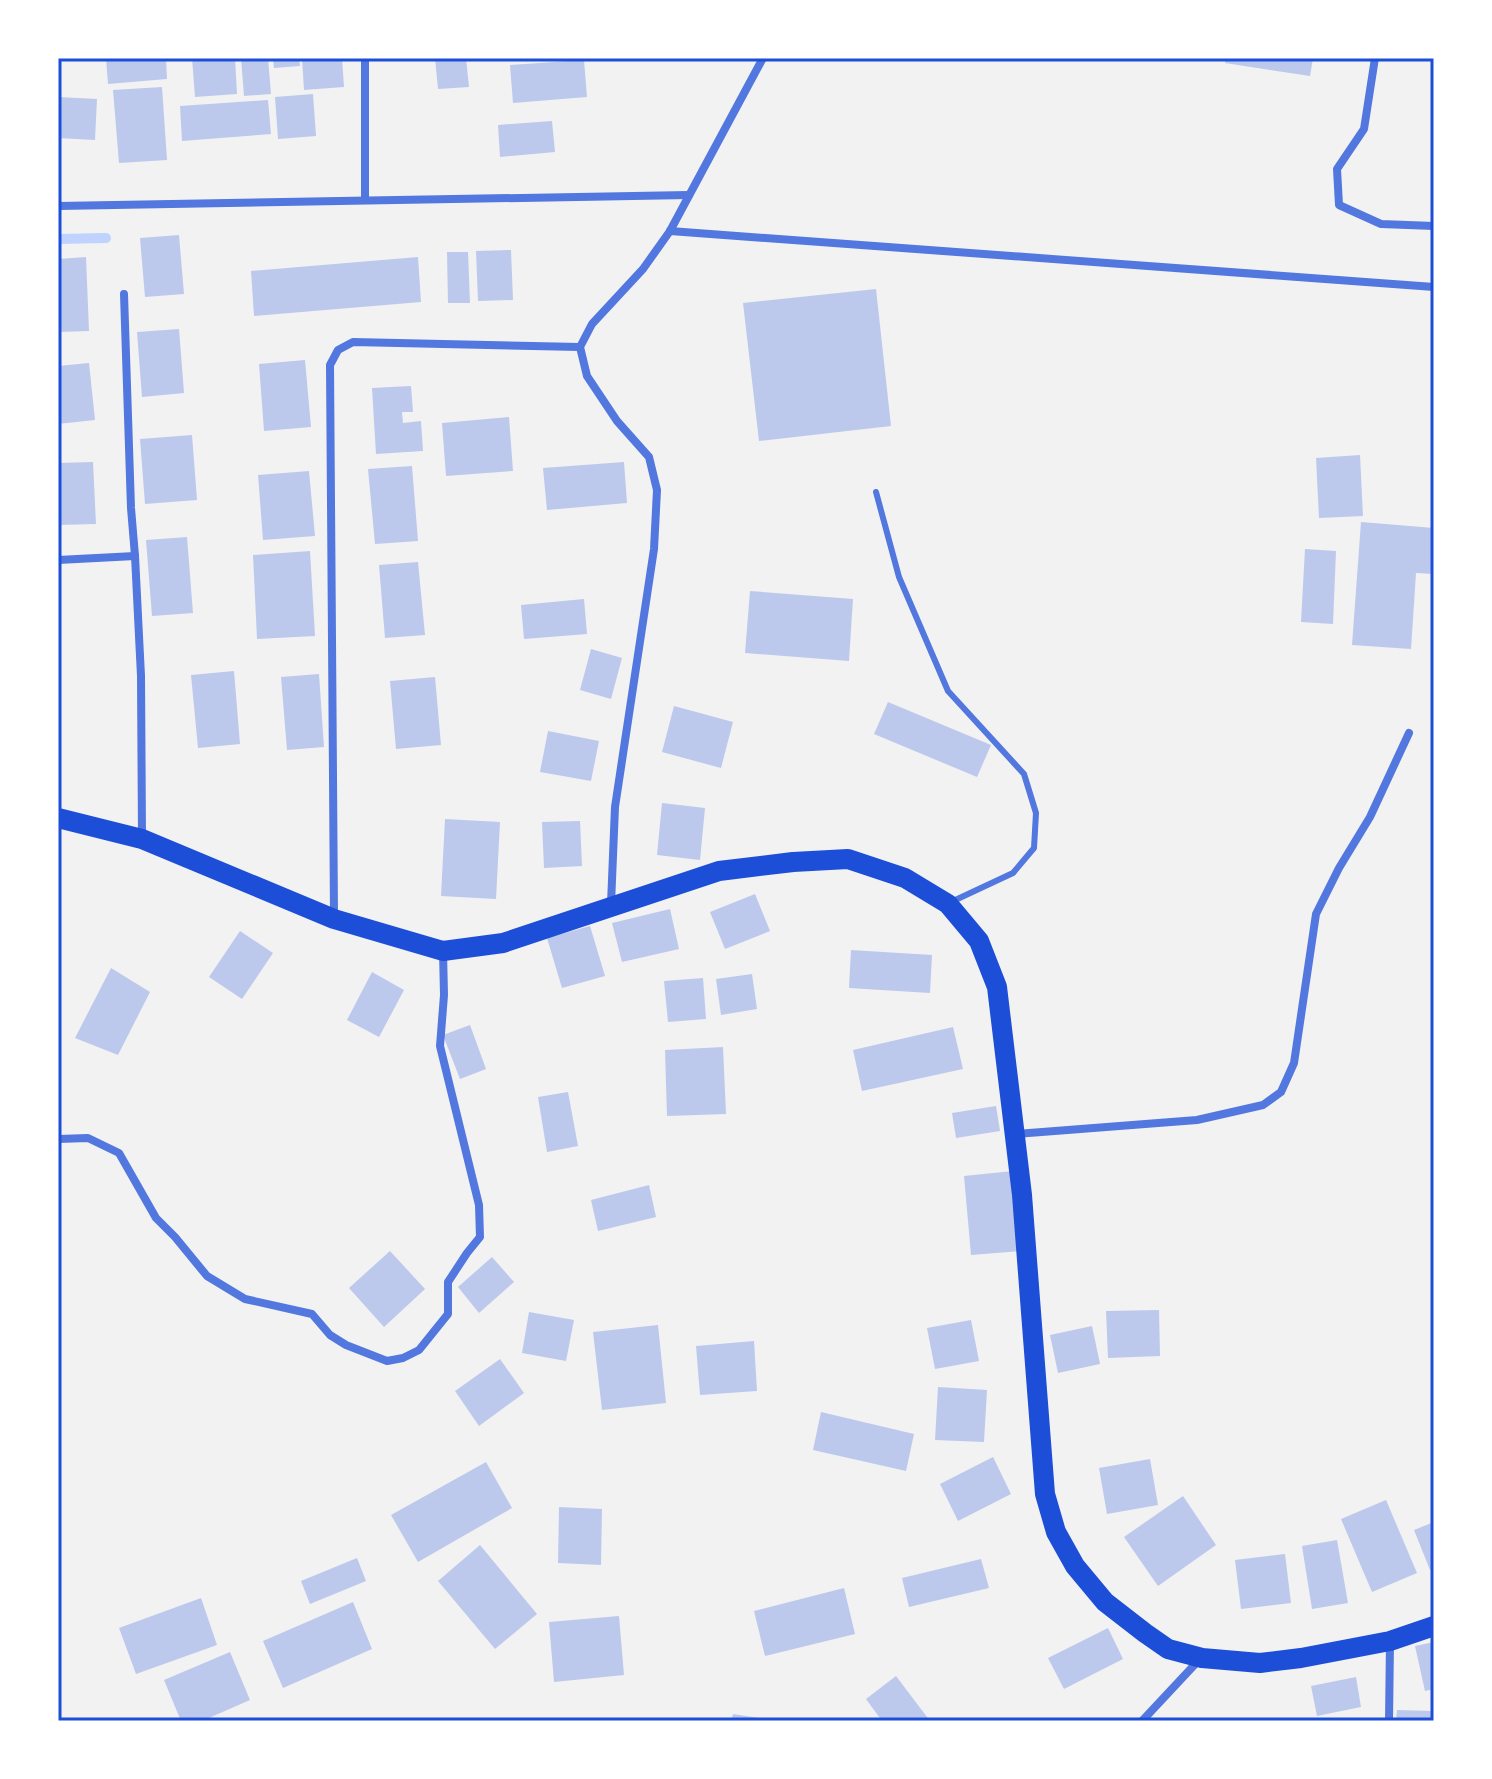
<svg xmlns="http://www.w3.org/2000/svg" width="1492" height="1779" font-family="Helvetica,sans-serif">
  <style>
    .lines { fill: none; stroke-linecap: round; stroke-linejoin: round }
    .stream { stroke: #bfd3fe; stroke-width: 10 }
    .building { fill: #bdc9ec }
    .service { stroke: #5277de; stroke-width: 6 }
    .minor { stroke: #5277de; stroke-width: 8 }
    .primary { stroke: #1d4ed8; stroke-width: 20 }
    .neatline { fill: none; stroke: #1d4ed8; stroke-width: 3 }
  </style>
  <rect width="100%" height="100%" fill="#f2f2f2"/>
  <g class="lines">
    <polyline class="stream" points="58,239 106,238"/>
  </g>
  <g class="building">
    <polygon points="106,58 166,58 167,79 108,84"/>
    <polygon points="192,58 235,58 237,94 195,97"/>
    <polygon points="241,58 268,58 271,94 244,96"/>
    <polygon points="273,58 299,58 300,66 274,68"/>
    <polygon points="302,58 342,58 344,87 304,90"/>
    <polygon points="435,58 466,58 469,87 438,89"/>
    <polygon points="1226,58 1313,58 1310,76 1225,63"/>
    <polygon points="584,60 587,97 513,103 510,65"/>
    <polygon points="162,87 167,160 119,163 113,90"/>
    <polygon points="313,94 316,136 278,139 275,97"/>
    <polygon points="58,97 97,99 95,140 58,138"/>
    <polygon points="268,100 271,134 182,141 180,106"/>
    <polygon points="552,121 555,152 500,157 498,125"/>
    <polygon points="179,235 184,294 145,297 140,238"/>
    <polygon points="511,250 513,300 478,301 476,251"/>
    <polygon points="447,252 468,252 470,303 448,303"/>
    <polygon points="86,257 89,331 58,332 58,259"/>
    <polygon points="418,257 421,302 254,316 251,271"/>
    <polygon points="876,289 891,426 759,441 743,303"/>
    <polygon points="179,329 184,393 142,397 137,332"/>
    <polygon points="305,360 311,427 264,431 259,364"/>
    <polygon points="89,363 95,420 58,424 58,366"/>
    <polygon points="411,386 413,412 402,412 403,423 421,421 423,451 376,454 372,388"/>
    <polygon points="509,417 513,471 446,476 442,423"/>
    <polygon points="192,435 197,500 145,504 140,439"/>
    <polygon points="1360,455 1363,516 1319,518 1316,458"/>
    <polygon points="93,462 96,524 58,525 58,463"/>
    <polygon points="624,462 627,503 547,510 543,468"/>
    <polygon points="412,466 418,541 375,544 368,469"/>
    <polygon points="309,471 315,536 263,540 258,475"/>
    <polygon points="1361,522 1434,528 1434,574 1416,573 1411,649 1352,645"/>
    <polygon points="187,537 193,613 152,616 146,540"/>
    <polygon points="1305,549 1336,551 1333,624 1301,622"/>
    <polygon points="310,551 315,636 257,639 253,555"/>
    <polygon points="418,562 425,635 385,638 379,565"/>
    <polygon points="750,591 853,599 849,661 745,653"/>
    <polygon points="584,599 587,634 524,639 521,605"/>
    <polygon points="591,649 622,658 611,699 580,690"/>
    <polygon points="234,671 240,744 198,748 191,675"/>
    <polygon points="319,674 324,747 287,750 281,677"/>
    <polygon points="435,677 441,745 396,749 390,681"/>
    <polygon points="888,702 991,745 977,777 874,734"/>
    <polygon points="674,706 733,722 721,768 662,752"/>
    <polygon points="548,731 599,741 591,781 540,772"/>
    <polygon points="662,803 705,808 700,860 657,855"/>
    <polygon points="445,819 500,822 496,899 441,896"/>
    <polygon points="580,821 582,866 544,868 542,822"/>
    <polygon points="755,894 770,931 725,949 710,912"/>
    <polygon points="670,909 679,949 622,962 612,923"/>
    <polygon points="590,926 605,976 562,988 547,938"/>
    <polygon points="240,931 273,953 242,999 209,977"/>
    <polygon points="851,950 932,955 930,993 849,988"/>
    <polygon points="111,968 150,992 118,1055 75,1038"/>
    <polygon points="372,972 404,990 379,1037 347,1020"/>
    <polygon points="752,974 757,1009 721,1015 716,979"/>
    <polygon points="703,978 706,1019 668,1022 664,981"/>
    <polygon points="470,1025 486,1069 460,1079 443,1035"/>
    <polygon points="953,1027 963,1069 862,1091 853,1050"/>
    <polygon points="723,1047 726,1114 667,1116 665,1050"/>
    <polygon points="568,1092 578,1146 547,1152 538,1097"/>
    <polygon points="996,1106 1000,1131 956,1138 952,1113"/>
    <polygon points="1013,1171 1020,1251 971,1255 964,1176"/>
    <polygon points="649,1185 656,1217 598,1231 591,1200"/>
    <polygon points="390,1251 425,1289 384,1327 349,1288"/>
    <polygon points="492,1257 514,1282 479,1313 458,1287"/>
    <polygon points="1159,1310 1160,1356 1108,1358 1106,1311"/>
    <polygon points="529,1312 574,1320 566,1361 522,1353"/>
    <polygon points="971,1320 979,1361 935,1369 927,1328"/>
    <polygon points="658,1325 666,1403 602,1410 593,1332"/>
    <polygon points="1092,1326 1100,1364 1058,1373 1050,1335"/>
    <polygon points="754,1341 757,1391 700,1395 696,1346"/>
    <polygon points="500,1359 524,1393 479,1426 455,1391"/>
    <polygon points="938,1387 987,1390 984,1442 935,1440"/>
    <polygon points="821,1412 914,1434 906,1471 813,1450"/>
    <polygon points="993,1457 1011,1494 958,1521 940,1484"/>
    <polygon points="1150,1459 1158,1505 1107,1514 1099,1468"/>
    <polygon points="486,1462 512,1508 418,1562 391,1515"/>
    <polygon points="1183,1496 1216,1545 1158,1586 1124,1537"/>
    <polygon points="1386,1500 1417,1573 1372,1592 1341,1519"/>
    <polygon points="559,1507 602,1509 601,1565 558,1563"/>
    <polygon points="1434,1522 1434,1568 1430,1570 1414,1530"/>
    <polygon points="1337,1540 1348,1603 1312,1609 1302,1546"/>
    <polygon points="480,1545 537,1614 495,1649 438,1581"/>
    <polygon points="1285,1554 1291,1603 1241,1609 1235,1560"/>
    <polygon points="357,1558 366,1581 310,1604 301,1581"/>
    <polygon points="981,1559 989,1588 909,1607 902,1578"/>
    <polygon points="844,1588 855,1634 765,1656 754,1611"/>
    <polygon points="201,1598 217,1645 136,1674 119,1628"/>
    <polygon points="353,1602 372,1649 283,1688 263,1641"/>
    <polygon points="619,1616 624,1675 554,1682 549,1622"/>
    <polygon points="1108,1628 1123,1659 1064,1689 1048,1658"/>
    <polygon points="1434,1642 1434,1689 1425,1691 1415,1646"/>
    <polygon points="230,1652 250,1700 202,1721 181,1721 164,1680"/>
    <polygon points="896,1676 930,1721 882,1721 866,1699"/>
    <polygon points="1356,1677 1361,1707 1317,1716 1311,1686"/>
    <polygon points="1397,1710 1434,1711 1434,1721 1396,1721"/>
    <polygon points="733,1714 766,1719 766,1721 731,1721"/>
  </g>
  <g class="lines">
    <polyline class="service" points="876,492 899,577 948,691 1024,774 1036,813 1034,848 1013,873 951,902"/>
    <g class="minor">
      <polyline points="1375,58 1364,129 1337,169 1339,205 1381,224 1434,226"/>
      <polyline points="365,200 365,58"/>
      <polyline points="58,206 689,195"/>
      <polyline points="670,231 1434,287"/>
      <polyline points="124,294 131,508 135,556 141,676 142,837"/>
      <polyline points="58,560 135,556"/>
      <polyline points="611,904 615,807 654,549 657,490 649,457 617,421 587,376 580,347 592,324 643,269 670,231 763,58"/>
      <polyline points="334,915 330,365 338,350 353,342 580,347"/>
      <polyline points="1015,1134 1197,1120 1263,1105 1281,1092 1294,1063 1316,914 1339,868 1370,817 1409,733"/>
      <polyline points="58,1139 88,1138 119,1153 156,1218 175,1237 207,1276 245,1299 312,1314 330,1335 346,1345 387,1361 403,1358 419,1350 448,1314 448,1282 467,1253 480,1237 479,1205 440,1046 444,995 443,951"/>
      <polyline points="1142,1721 1199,1660"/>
      <polyline points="1389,1721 1390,1642"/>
    </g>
    <polyline class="primary" points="58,818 142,839 334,919 443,951 503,943 719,871 793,862 848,859 905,878 948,904 979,941 997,987 1022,1195 1045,1494 1056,1532 1075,1566 1105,1602 1145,1633 1168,1649 1202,1658 1260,1663 1301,1658 1390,1641 1434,1626"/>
  </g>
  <rect width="1492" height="1779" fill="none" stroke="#ffffff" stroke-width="120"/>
  <rect x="60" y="60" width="1372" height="1659" class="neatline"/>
</svg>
